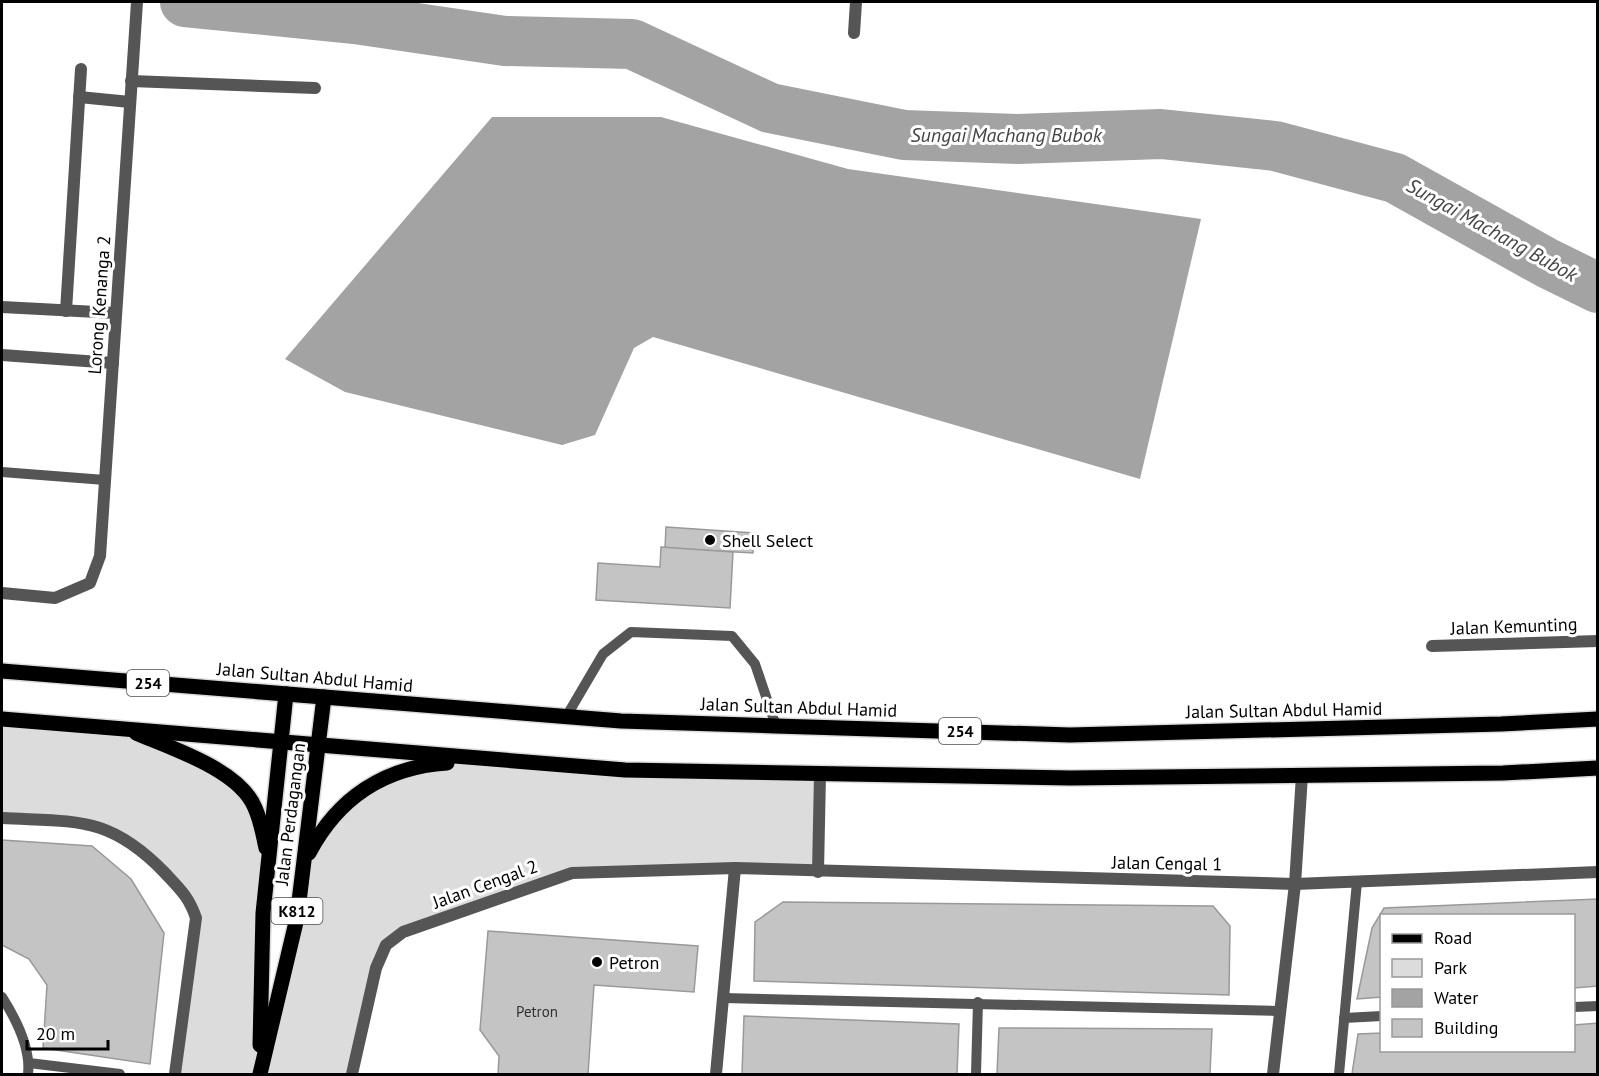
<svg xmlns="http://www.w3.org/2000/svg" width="1599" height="1076" font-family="'PT Sans',sans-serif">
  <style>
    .green { fill: #dcdcdc }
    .water { fill: #a3a3a3 }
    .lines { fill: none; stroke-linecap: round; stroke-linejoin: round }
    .river { stroke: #a3a3a3; stroke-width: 50 }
    .building { fill: #c4c4c4; stroke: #999; stroke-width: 1.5 }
    .primary-casing { stroke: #dbdbdb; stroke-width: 18 }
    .service { stroke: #555; stroke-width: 10 }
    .minor { stroke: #555; stroke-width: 12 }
    .primary { stroke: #000; stroke-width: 15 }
    .poi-dot { fill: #000; stroke: #fff; stroke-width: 2 }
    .labels { text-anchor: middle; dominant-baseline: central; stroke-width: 6; stroke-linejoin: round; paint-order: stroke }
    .number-label { font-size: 15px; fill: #313131 }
    .shield { fill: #fff; stroke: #4c4c4c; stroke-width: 1.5 }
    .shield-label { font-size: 16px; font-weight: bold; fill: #000 }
    .street-label { font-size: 18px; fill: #000; stroke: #fff }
    .poi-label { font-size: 18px; fill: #000; stroke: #fff; text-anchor: start }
    .water-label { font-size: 20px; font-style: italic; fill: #444; stroke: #fff }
  </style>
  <rect width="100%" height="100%" fill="#fff"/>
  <polygon class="green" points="2,719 122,728 238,785 269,857 260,1072 304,862 348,800 436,764 495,761 820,774 818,872 572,873 510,893 386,945 352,1074 175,1074 196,918 151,859 91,823 2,818"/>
  <polygon class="water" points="492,117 661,117 848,169 1201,219 1140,479 653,337 634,348 595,435 562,445 345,392 285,359"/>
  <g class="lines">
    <polyline class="river" points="185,2 355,19 505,41 632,44 770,108 904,135 1018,139 1161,134 1275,146 1395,178 1547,263 1598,288"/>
  </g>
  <g class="building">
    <polygon points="666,527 754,533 753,553 665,548"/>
    <polygon points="661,547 733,552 730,608 596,600 598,563 660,567"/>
    <polygon points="2,840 92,846 131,879 164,933 150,1064 43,1048 47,985 29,959 2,945"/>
    <polygon points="1598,899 1598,986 1574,988 1574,916 1382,916 1382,997 1357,999 1372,928 1384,908"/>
    <polygon points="783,902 1213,906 1230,926 1229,995 754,981 755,922"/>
    <polygon points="488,931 698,946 694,992 594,985 588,1074 498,1074 499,1056 480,1030"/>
    <polygon points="744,1016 959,1024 957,1074 742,1074"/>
    <polygon points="1598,1023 1598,1074 1352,1074 1358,1034 1382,1033 1382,1050 1574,1050 1574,1025"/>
    <polygon points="999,1028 1212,1029 1210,1074 997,1074"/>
  </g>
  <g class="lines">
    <defs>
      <g id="primary">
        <polyline points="2,671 621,721 776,726 1070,735 1501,724 1598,719"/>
        <polyline points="2,719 625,770 1070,778 1503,773 1598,768"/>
        <path d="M136 733C171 748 240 770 255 808 261 821 263 835 266 848"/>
        <path d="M309 853C338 798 385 767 447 763"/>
        <polyline points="260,1045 263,913 286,694"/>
        <polyline points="260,1074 297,918 324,697"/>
      </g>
    </defs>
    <use href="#primary" class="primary-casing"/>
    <g class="service">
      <polyline points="2,472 105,480"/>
      <polyline points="566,717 603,654 631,632 732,636 755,664 776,726"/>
      <path d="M2 997C16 1019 31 1048 28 1074"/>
      <polyline points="723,998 1279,1011"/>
      <polyline points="1574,1007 1598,1006"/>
      <polyline points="1344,1018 1382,1016"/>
      <polyline points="29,1063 120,1074"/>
      <polyline points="976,1074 978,1002"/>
      <polyline points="1339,1074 1357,882"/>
    </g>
    <g class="minor">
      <polyline points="854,33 856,2"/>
      <polyline points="131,81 315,88"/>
      <polyline points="79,97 130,102"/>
      <polyline points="2,307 116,313"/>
      <polyline points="66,311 81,69"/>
      <polyline points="2,355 113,363"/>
      <polyline points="2,593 55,598 90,583 100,556 137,2"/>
      <polyline points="1432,646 1598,641"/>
      <path d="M2 818C76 822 109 815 165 873 180 889 189 897 196 918L175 1074"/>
      <polyline points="818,872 820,774"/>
      <polyline points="352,1074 376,968 386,945 403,932 572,873 735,868 1295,884 1598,872"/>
      <polyline points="716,1074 735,868"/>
      <polyline points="1273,1074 1295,884 1302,775"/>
    </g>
    <use href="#primary" class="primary"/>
  </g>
  <g class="poi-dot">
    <circle cx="710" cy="540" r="6"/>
    <circle cx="597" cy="962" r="6"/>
  </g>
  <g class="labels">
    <g class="number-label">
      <text x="537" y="1011">Petron</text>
    </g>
    <g class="shield">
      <rect x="127" y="670" width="42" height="26" rx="4.5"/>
      <rect x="939" y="718" width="42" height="26" rx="4.5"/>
      <rect x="271.5" y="898" width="51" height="26" rx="4.5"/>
    </g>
    <g class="shield-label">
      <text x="148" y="683">254</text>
      <text x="960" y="731">254</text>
      <text x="297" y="911">K812</text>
    </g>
    <g class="street-label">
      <text transform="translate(99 305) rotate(-86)">Lorong Kenanga 2</text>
      <text transform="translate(1514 626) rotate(-2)">Jalan Kemunting</text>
      <text transform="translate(315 677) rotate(5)">Jalan Sultan Abdul Hamid</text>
      <text transform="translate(799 707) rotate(2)">Jalan Sultan Abdul Hamid</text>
      <text transform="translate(1284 710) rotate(-1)">Jalan Sultan Abdul Hamid</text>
      <text transform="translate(290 814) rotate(-83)">Jalan Perdagangan</text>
      <text transform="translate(1167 863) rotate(1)">Jalan Cengal 1</text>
      <text transform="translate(485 884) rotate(-20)">Jalan Cengal 2</text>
    </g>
    <g class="poi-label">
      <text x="722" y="540">Shell Select</text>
      <text x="609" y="962">Petron</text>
    </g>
    <g class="water-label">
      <text x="1006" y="135">Sungai Machang Bubok</text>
      <text transform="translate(1492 230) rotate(29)">Sungai Machang Bubok</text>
    </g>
  </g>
  <rect width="1599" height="1076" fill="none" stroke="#000000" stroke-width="6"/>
  <rect x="1380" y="914" width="195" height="138" fill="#ffffff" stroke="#999999" stroke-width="1.5"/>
  <rect x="1392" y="934" width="30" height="9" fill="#000000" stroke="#999999" stroke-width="1.5"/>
  <text x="1434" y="944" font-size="18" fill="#000000">Road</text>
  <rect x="1392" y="959" width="30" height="18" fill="#dcdcdc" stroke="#999999" stroke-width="1.5"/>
  <text x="1434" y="974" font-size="18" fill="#000000">Park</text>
  <rect x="1392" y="989" width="30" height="18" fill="#a3a3a3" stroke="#999999" stroke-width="1.5"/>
  <text x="1434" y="1004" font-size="18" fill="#000000">Water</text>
  <rect x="1392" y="1019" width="30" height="18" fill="#c4c4c4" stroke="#999999" stroke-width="1.5"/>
  <text x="1434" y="1034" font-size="18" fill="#000000">Building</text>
  <path d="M27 1040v9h81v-9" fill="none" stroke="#000000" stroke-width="3"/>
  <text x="36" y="1040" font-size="18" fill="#000000" stroke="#ffffff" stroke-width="4.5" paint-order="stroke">20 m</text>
</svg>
